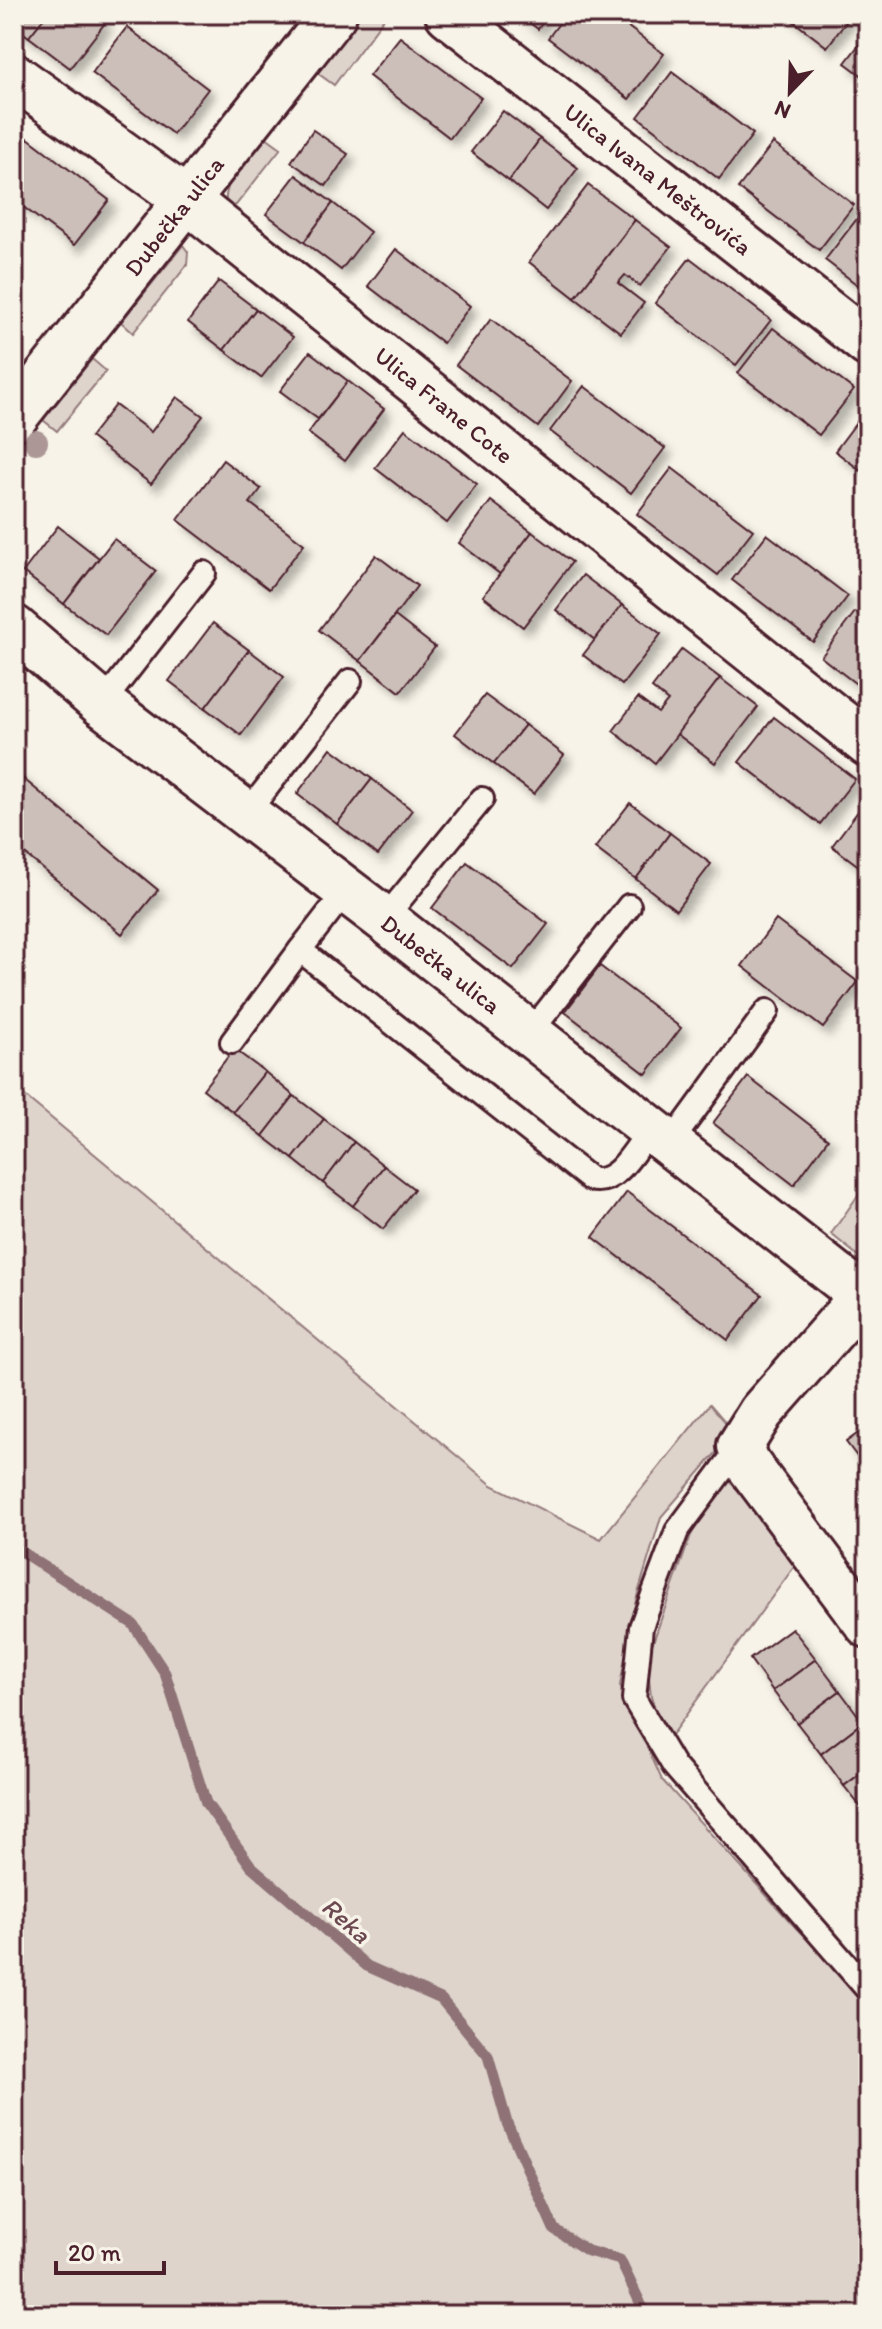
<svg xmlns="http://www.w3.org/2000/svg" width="882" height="2329" font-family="Itim,sans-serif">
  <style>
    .green { fill: #ded4cc; stroke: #947a7c; stroke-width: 2 }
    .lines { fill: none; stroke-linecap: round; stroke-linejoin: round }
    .stream { stroke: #8e7275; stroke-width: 11 }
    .building { fill: #ccbfb9; stroke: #4a1f2b; stroke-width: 2; filter: url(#shadow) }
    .lane-casing { stroke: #4a1f2b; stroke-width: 28 }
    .street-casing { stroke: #4a1f2b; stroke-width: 50 }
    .lane { stroke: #f7f3e8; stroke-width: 22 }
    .street { stroke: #f7f3e8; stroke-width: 44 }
    .tree { fill: #ac9796 }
    .labels { text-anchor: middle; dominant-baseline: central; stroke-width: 7; stroke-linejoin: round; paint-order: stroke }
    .street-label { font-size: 24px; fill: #4a1f2b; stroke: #f7f3e8 }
    .water-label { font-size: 26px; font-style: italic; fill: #6c4950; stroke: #f7f3e8 }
  </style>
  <defs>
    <filter id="shadow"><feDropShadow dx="7" dy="7" stdDeviation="4" flood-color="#0004"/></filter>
  </defs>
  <rect width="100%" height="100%" fill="#f7f3e8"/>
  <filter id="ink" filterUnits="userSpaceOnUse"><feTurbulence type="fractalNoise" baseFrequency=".0125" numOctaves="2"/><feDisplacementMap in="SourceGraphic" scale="16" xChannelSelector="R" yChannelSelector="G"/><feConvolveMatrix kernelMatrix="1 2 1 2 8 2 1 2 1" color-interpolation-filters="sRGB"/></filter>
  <g filter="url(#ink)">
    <g class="green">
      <polygon points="361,14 387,14 334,85 316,72"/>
      <path d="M266 137 281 148 236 205 227 207C219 182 252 154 266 137Z"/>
      <polygon points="183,245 188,252 187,265 133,333 121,322"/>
      <polygon points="92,359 106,371 57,431 43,420"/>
      <polygon points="14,1087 492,1485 601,1539 710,1404 734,1432 661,1517 636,1600 620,1686 662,1780 796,1928 868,1999 868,2315 14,2315"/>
      <polygon points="868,1181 868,1264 831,1234"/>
      <polygon points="733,1465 802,1556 667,1741 651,1697 647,1659 691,1535"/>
    </g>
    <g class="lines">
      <polyline class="stream" points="14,1547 133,1624 165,1673 206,1803 251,1866 367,1966 441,1999 488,2056 507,2123 554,2229 588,2251 620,2260 646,2315"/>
    </g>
    <g class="building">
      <polygon points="14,14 47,14 29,37 14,26"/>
      <polygon points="47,14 93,14 105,23 70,68 29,37"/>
      <polygon points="518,14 549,14 538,29"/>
      <polygon points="566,14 611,14 664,54 629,99 548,38"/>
      <polygon points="784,14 852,14 827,47"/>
      <polygon points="127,27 208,89 173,134 92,73"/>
      <polygon points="868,33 868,80 845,63"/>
      <polygon points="400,37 481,98 450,138 369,76"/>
      <polygon points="672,72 753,134 719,179 638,117"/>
      <polygon points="503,111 540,139 509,181 471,152"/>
      <polygon points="313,130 348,154 326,186 291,162"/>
      <polygon points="28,138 109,200 74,245 14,200 14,156"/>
      <polygon points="540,139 578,168 546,210 509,181"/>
      <polygon points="773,143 854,205 819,250 738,188"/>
      <polygon points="296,175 333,203 304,242 266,214"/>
      <polygon points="588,185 635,220 575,298 529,262"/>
      <polygon points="333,203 370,232 341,270 304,242"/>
      <polygon points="860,215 868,221 868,293 825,260"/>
      <polygon points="635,220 671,247 640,286 625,275 618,283 644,303 621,333 575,298"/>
      <polygon points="396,249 470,306 443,343 368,286"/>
      <polygon points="690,258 771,320 736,365 655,303"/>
      <polygon points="219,281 256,309 224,350 188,322"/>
      <polygon points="256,309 293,337 261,378 224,350"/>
      <polygon points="491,319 572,381 538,427 456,365"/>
      <polygon points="773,328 854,390 819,435 738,373"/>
      <polygon points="310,352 348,381 318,419 280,391"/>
      <polygon points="348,381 384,409 345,461 308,433"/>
      <polygon points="584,386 665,448 631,493 550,431"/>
      <polygon points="177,397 203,416 151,484 90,437 115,405 151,432"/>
      <polygon points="868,407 868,476 835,451"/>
      <polygon points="405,429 477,484 447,523 375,468"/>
      <polygon points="223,460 261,489 250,503 304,544 269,589 178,520"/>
      <polygon points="672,468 753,530 718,575 637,514"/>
      <polygon points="491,501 532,532 500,574 459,543"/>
      <polygon points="58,526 99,558 64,604 23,572"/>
      <polygon points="532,532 572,562 523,627 483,596"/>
      <polygon points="767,534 848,596 813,642 732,580"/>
      <polygon points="114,539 156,571 106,635 64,604"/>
      <polygon points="376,555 417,586 360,661 319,630"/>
      <polygon points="583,575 622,605 595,640 556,610"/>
      <polygon points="622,605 661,634 622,685 583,655"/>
      <polygon points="855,612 868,621 868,693 821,657"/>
      <polygon points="395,616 435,647 400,692 360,661"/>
      <polygon points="213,623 249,650 205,708 169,681"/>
      <polygon points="682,649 720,678 655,763 613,731 638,698 658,713 668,701 652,688"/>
      <polygon points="249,650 284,677 241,735 205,708"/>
      <polygon points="720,678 758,707 715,763 677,734"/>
      <polygon points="485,695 525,725 494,764 455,734"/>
      <polygon points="774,717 855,779 820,824 739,762"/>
      <polygon points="525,725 564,755 534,794 494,764"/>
      <polygon points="331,748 372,779 337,824 297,794"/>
      <polygon points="14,771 158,890 122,934 14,845"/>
      <polygon points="372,779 412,810 378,855 337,824"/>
      <polygon points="868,798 868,873 832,846"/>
      <polygon points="630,803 670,833 636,879 595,848"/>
      <polygon points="670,833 711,864 676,910 636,879"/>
      <polygon points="467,862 548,924 513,969 432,908"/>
      <polygon points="776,920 858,982 823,1028 742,966"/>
      <polygon points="600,966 681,1028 646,1074 565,1012"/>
      <polygon points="234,1049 265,1072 233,1112 203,1089"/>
      <polygon points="265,1072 294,1096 263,1136 233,1112"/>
      <polygon points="748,1077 828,1139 794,1185 713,1123"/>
      <polygon points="294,1096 324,1119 293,1159 263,1136"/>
      <polygon points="324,1119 354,1142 323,1183 293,1159"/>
      <polygon points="354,1142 384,1166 353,1206 323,1183"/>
      <polygon points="384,1166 414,1189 383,1229 353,1206"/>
      <polygon points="627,1192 762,1295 728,1340 593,1237"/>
      <polygon points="868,1426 868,1471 846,1442"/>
      <polygon points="792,1628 816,1659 773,1691 750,1659"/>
      <polygon points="816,1659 840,1691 797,1723 773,1691"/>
      <polygon points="840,1691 863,1722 821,1754 797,1723"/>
      <polygon points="863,1722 868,1729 868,1768 844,1786 821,1754"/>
      <polygon points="868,1768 868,1816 844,1786"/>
    </g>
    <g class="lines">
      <defs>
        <g id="lane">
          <polyline points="102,704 204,573"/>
          <polyline points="247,813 350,681"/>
          <path d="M345 892 300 950 590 1179C617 1187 636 1147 651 1128"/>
          <polyline points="384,919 482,799"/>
          <polyline points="530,1033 629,906"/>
          <polyline points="232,1042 300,950"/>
          <polyline points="670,1144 767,1011"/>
          <polyline points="740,1446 677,1531 641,1627 634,1699 674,1766 868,1990"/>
        </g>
        <g id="street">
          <polyline points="448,14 868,344"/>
          <polyline points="14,76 187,200 868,744"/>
          <polyline points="14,418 334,14"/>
          <polyline points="14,628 102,704 384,919 868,1300"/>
          <polyline points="863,1296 761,1412 740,1446 746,1462 868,1625"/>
        </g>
      </defs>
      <use href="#lane" class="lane-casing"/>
      <use href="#street" class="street-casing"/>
      <use href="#lane" class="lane"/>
      <use href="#street" class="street"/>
    </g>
    <circle class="tree" cx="36" cy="442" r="12"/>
  </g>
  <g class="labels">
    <g class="street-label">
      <text transform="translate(658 179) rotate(38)">Ulica Ivana Meštrovića</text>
      <text transform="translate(174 216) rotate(-52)">Dubečka ulica</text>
      <text transform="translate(444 405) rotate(39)">Ulica Frane Cote</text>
      <text transform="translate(441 964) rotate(38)">Dubečka ulica</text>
    </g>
    <g class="water-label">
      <text transform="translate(346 1920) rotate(41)">Reka</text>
    </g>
  </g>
  <rect width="882" height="2329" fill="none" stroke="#f7f3e8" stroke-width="48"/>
  <rect x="24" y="24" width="834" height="2281" fill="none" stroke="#4a1f2b" stroke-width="3" filter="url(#ink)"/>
  <g transform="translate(790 92) rotate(203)" stroke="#f7f3e8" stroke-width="6" paint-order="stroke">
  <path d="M0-6L14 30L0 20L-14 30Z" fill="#4a1f2b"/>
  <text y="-12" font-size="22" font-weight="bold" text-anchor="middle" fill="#4a1f2b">N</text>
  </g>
  <path d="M56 2261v12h108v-12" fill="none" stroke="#4a1f2b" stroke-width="4"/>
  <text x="68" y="2261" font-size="24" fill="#4a1f2b" stroke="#f7f3e8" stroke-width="6" paint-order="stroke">20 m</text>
</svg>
